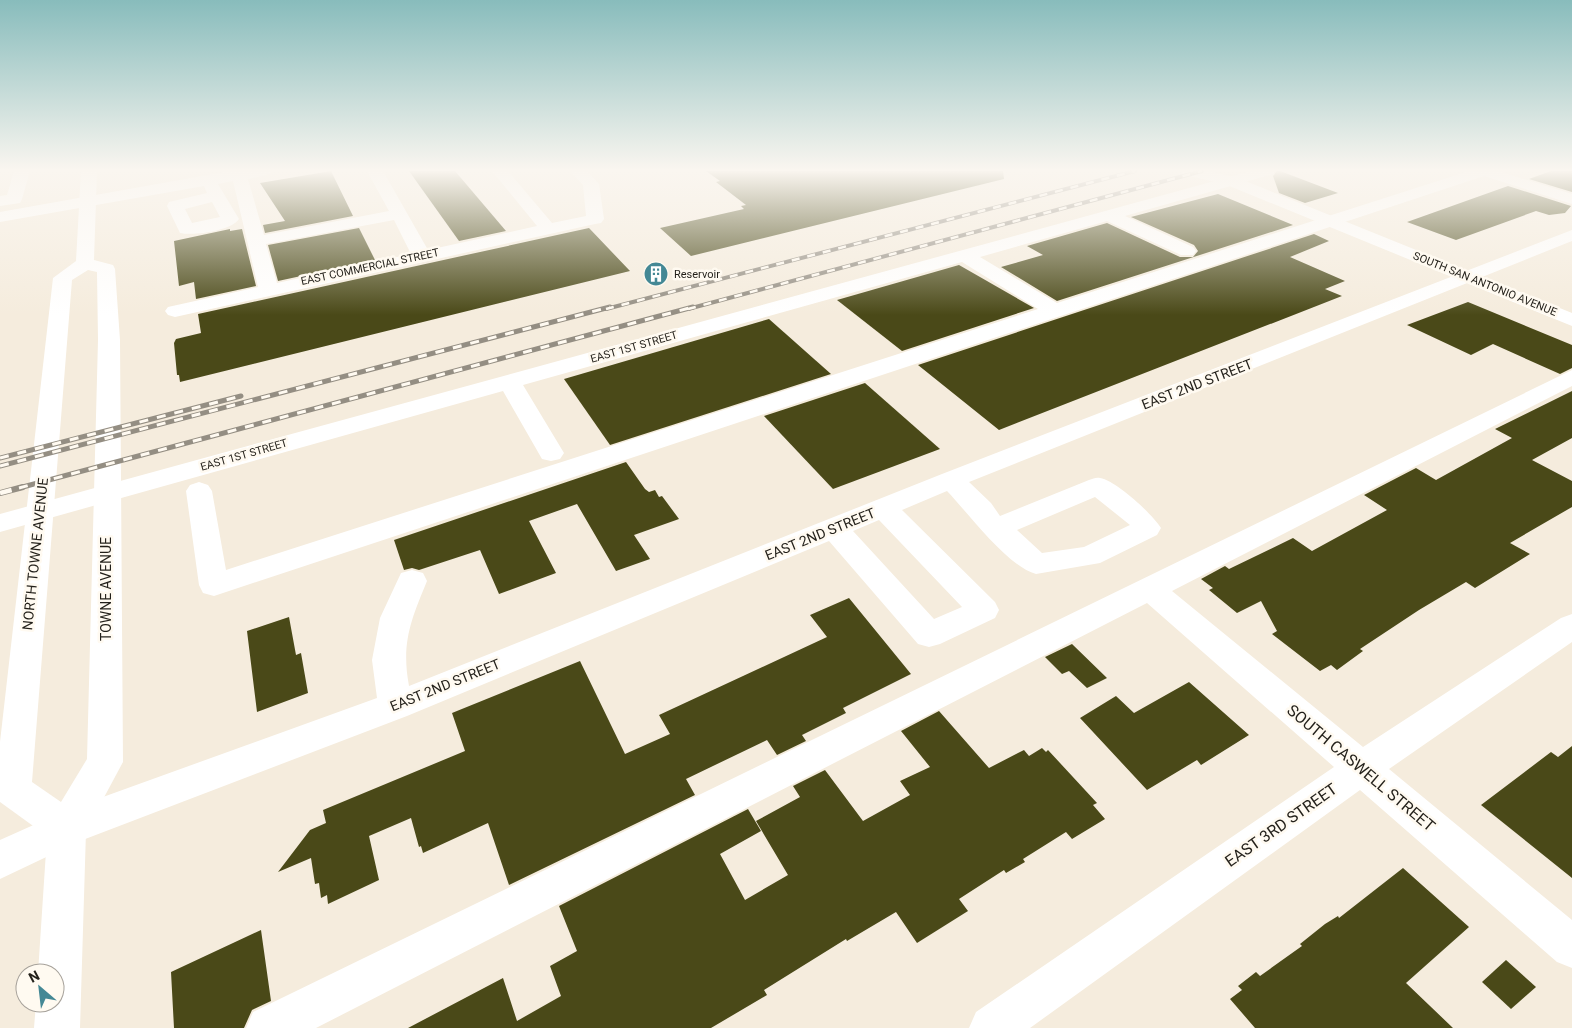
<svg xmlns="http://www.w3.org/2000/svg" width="1572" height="1028" font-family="Roboto,sans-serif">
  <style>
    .building { fill: #4a4918 }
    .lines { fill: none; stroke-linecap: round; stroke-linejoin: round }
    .minor { fill: #fff; fill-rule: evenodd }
    .major { fill: #fff; fill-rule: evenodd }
    .rail-far2-casing { stroke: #948e83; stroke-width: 4 }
    .rail-far1-casing { stroke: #948e83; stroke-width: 5 }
    .rail-casing { stroke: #948e83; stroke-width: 6 }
    .rail-far2 { stroke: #fffaf1; stroke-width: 2.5; stroke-dasharray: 8; stroke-linecap: butt }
    .rail-far1 { stroke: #fffaf1; stroke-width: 3; stroke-dasharray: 9; stroke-linecap: butt }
    .rail { stroke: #fffaf1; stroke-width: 4.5; stroke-dasharray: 12; stroke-linecap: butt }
    .labels { text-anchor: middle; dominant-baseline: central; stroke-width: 5; stroke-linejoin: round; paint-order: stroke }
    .far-street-label { font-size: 11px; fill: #221f19; stroke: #fffaf1 }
    .far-poi-label { font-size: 11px; fill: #221f19; stroke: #fffaf1; text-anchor: start }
    .street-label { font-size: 14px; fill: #221f19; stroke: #fffaf1 }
    .near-street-label { font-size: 16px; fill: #221f19; stroke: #fffaf1 }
  </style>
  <rect width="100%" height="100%" fill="#f5ecdd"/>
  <g class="building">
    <polygon points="331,171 353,216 265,233 263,225 285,221 260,183"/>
    <polygon points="409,171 455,171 506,231 459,241"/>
    <polygon points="706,171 1003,171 1004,179 691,256 660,228 744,209 741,206 746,205 716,182 720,181"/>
    <polygon points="1277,171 1280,171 1338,193 1305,203 1279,193 1273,176"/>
    <polygon points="1551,171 1572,171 1572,192 1529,179"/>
    <polygon points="1508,186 1571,206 1565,213 1549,215 1536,211 1456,240 1407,222"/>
    <polygon points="1218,194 1293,225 1057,301 1001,267 1043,255 1027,246 1107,223 1180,257 1193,257 1198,251 1194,245 1131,217"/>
    <polygon points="359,228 375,260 278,281 268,245"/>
    <polygon points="589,228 630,271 180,382 179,375 177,375 174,343 176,339 201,333 198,314"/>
    <polygon points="230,229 230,231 242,229 256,286 196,299 194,282 179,286 174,241"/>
    <polygon points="1314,234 1329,241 1290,257 1345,281 1325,289 1342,296 999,430 918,365"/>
    <polygon points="959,265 1034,308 902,351 837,300"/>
    <polygon points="1468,302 1572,345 1572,368 1560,374 1493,344 1471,355 1407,325"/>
    <polygon points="769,319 831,374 610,445 564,379"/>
    <polygon points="865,383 940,449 833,489 764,416"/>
    <polygon points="1572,391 1572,438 1532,460 1572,481 1572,507 1510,543 1530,554 1475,588 1466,582 1419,610 1360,649 1363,651 1337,670 1331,665 1320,671 1272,634 1277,631 1261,601 1237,613 1209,590 1213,588 1201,579 1225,566 1229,569 1293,538 1312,551 1387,510 1364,495 1416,468 1436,480 1512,438 1495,429"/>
    <polygon points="626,462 645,489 649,492 655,490 659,497 662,496 679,519 634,535 650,559 616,571 577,504 529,521 556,573 499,594 480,550 419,570 412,568 404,570 394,540"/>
    <polygon points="849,598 911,674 843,708 846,713 802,735 806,741 777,755 767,740 686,779 695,795 509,885 488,823 423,853 421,846 419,847 411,818 369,836 379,880 328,904 327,895 321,898 319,883 315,884 311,858 278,872 310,830 326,823 323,810 465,751 452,713 580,661 625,754 670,734 659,715 827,637 810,615"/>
    <polygon points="289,617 296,655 301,653 308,693 257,712 247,631"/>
    <polygon points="1072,644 1107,678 1087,688 1069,671 1062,674 1045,657"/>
    <polygon points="1189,682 1249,735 1201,765 1197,760 1147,790 1080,718 1116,696 1134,713"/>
    <polygon points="939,711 989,768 1024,750 1029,756 1042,748 1046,752 1048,750 1097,803 1093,805 1105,819 1072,839 1066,832 1023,859 1025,862 1006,873 1004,870 959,899 968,911 917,943 896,912 847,941 846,939 764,990 767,995 711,1028 408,1028 503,978 517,1021 561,996 550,966 577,951 559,906 748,809 761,831 720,854 745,900 788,875 756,821 800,797 793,786 825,770 863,821 910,795 900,781 930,767 901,731"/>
    <polygon points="1572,746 1572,878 1481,805 1551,752 1558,757"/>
    <polygon points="1403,868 1469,927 1406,983 1453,1028 1255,1028 1230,999 1242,990 1238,986 1256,972 1260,976 1302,946 1300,944 1325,924 1338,916 1339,918"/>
    <polygon points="261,930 271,1001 252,1010 244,1028 174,1028 171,972"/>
    <polygon points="1506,960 1536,987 1511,1009 1482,982"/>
  </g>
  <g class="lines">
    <g class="minor">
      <polygon points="14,171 30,171 22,199 20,203 0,206 0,196 7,195"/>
      <path d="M230 171H272L270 174 248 179 264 235 389 211 367 171H383L428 250 537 226 492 171H508L552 223 586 216 583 185 570 171H587L599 184 604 219 601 223 595 224 175 317 168 315 165 311 168 307 258 287 233 181 218 184 239 219C231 231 193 236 180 233L167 206 169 202 207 193 204 186 0 222V212ZM212 202 220 217 192 223 185 209ZM394 220 411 254 277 283 266 244Z"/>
      <polygon points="1251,171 1275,171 1273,174 1125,216 1193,247 1196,251 1193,255 1181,255 1107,221 980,257 1057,303 1469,171 1498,171 1572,194 1572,204 1484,176 214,596 203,593 199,585 186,491 190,485 199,482 208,485 212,491 226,570 1038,309 962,262 523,385 564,453 560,459 551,461 542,459 503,391 0,532 0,514"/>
      <path d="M1572 230V241L969 482 991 503 1000 516 1089 480C1093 479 1096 477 1100 478 1117 481 1152 514 1161 528L1157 535 1100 563 1036 574C1007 566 969 514 947 491L902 510 995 602 999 610 995 618 940 644 929 647 918 644 829 541 407 716 80 841 0 879V840L67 810 377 698 372 660 380 618 401 573 412 570 423 573 427 581C411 620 401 643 409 686L942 474ZM1095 497 1130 525 1084 547 1042 553 1017 530ZM879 520 962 607 934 619 853 531Z"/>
      <polygon points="1572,370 1572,386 1172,591 1363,747 1561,618 1572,614 1572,642 1389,769 1572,920 1572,968 1557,962 1360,790 1030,1028 969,1028 976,1012 1334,767 1147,603 316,1028 246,1028 253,1012"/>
    </g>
    <g class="major">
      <path d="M81 171H97L94 260 113 265 115 269 120 340 123 762 86 831 80 1028H34L36 1003H55V973H38L47 836 0 802V742L53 278 76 261ZM88 270 97 272 98 340 87 759 61 802 32 782 72 280Z"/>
      <polygon points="1180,171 1207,171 1238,178 1572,313 1572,326 1227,185 1182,174"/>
    </g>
    <defs>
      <g id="rail-far2">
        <polyline points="606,309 1135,171"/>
        <polyline points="688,309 1202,171"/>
      </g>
      <g id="rail-far1">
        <polyline points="0,458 241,396"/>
        <polyline points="0,466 610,307"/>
        <polyline points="19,488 693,307"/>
      </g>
      <polyline id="rail" points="0,493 23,487"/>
    </defs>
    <use href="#rail-far2" class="rail-far2-casing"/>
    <use href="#rail-far1" class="rail-far1-casing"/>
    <use href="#rail" class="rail-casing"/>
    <use href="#rail-far2" class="rail-far2"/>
    <use href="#rail-far1" class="rail-far1"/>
    <use href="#rail" class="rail"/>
  </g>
  <linearGradient id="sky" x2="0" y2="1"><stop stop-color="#88bcbc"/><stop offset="0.54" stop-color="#faf6f0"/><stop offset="1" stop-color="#faf6f0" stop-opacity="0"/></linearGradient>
  <rect width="1572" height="315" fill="url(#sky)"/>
  <defs>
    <symbol id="building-disc" viewBox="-11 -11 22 22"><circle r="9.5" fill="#448895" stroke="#fffaf1"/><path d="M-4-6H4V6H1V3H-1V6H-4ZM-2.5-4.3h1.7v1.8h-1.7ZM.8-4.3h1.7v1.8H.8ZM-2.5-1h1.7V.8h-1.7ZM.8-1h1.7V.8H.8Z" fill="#fff"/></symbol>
  </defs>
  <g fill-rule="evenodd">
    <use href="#building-disc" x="642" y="260" width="28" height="28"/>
  </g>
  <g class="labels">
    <g class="far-street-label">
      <text transform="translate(370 267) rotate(-12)">EAST COMMERCIAL STREET</text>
      <text transform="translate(1485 284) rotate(22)">SOUTH SAN ANTONIO AVENUE</text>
      <text transform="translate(634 347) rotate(-16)">EAST 1ST STREET</text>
      <text transform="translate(244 455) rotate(-16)">EAST 1ST STREET</text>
    </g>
    <g class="far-poi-label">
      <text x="674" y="274">Reservoir</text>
    </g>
    <g class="street-label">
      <text transform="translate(1197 384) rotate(-21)">EAST 2ND STREET</text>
      <text transform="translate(820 534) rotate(-22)">EAST 2ND STREET</text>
      <text transform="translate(35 554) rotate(-84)">NORTH TOWNE AVENUE</text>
      <text transform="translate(106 589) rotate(-90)">TOWNE AVENUE</text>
      <text transform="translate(445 685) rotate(-22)">EAST 2ND STREET</text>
    </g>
    <g class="near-street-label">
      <text transform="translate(1361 768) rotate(40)">SOUTH CASWELL STREET</text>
      <text transform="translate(1281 825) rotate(-35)">EAST 3RD STREET</text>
    </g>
  </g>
  <g transform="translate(40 988) rotate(332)"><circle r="24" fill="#fffaf1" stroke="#a7a29b"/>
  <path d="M0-4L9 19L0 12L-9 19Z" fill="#448895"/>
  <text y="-8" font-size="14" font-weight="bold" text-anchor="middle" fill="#221f19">N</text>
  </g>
</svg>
